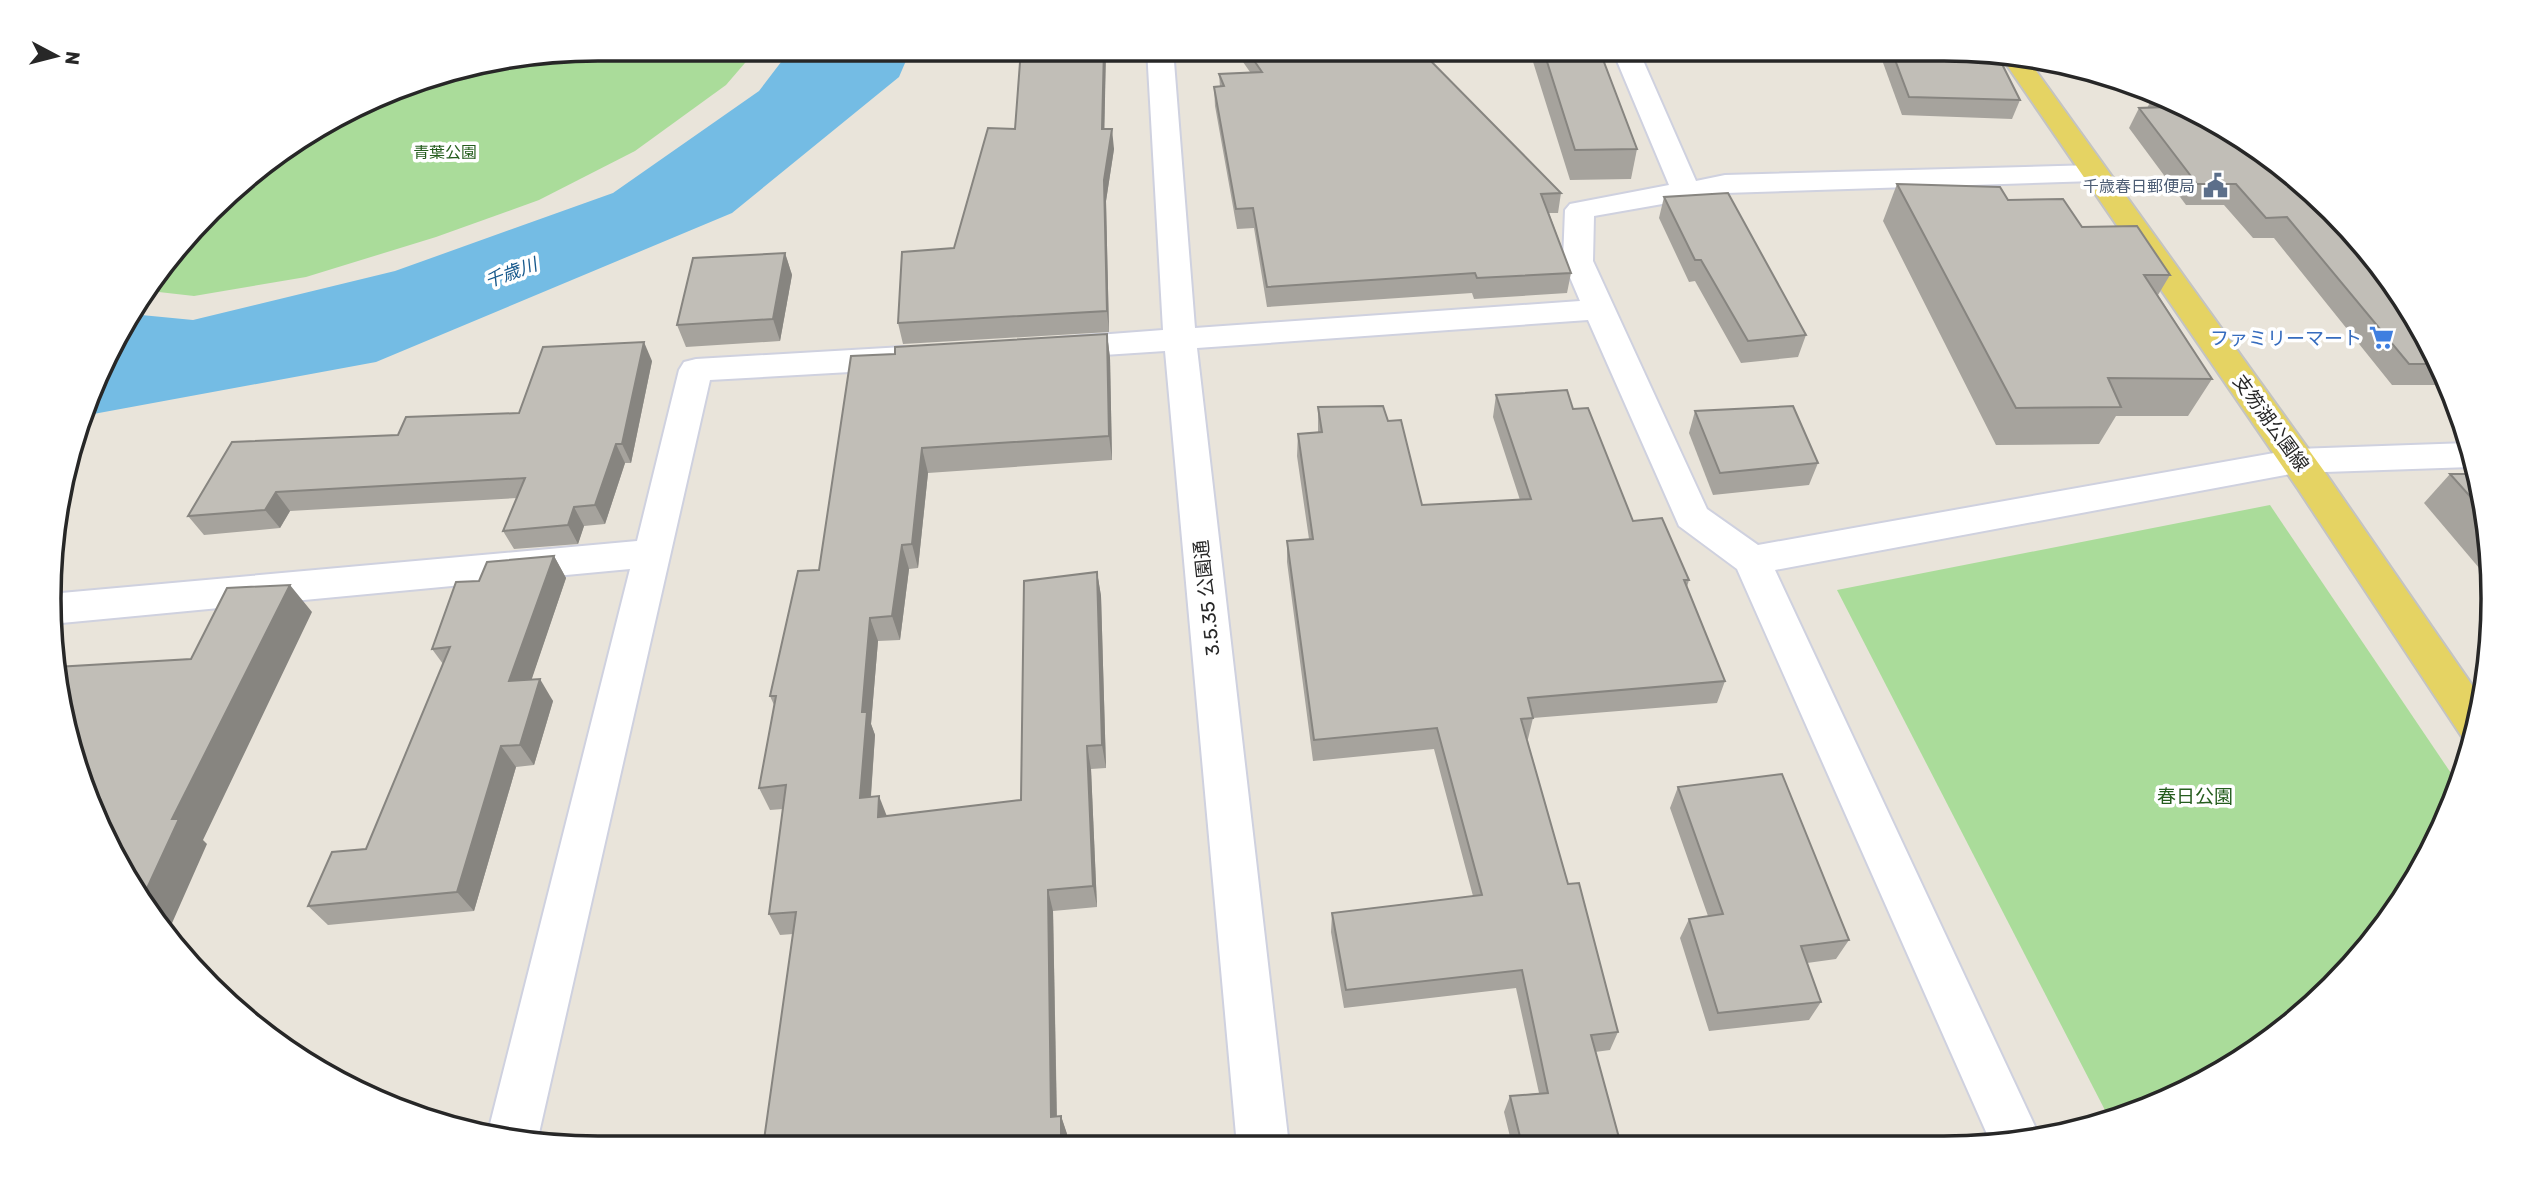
<svg xmlns="http://www.w3.org/2000/svg" width="2542" height="1197" font-family="Rubik,'Noto Sans JP',sans-serif">
  <style>
    .green { fill: #aadc9a }
    .water { fill: #74bce4 }
    .lines { fill: none; stroke-linecap: round; stroke-linejoin: round }
    .minor-casing { stroke: #cfd1df; stroke-width: 4 }
    .major-casing { stroke: #c3c3c3; stroke-width: 4 }
    .minor { fill: #fff; fill-rule: evenodd }
    .major { fill: #e5d363; fill-rule: evenodd }
    .wall { fill: #a6a39d }
    .shaded-wall { fill: #878580 }
    .building { fill: #c1beb7; stroke: #878580; stroke-width: 2 }
    .labels { text-anchor: middle; dominant-baseline: central; stroke-width: 7; stroke-linejoin: round; paint-order: stroke }
    .far-park-label { font-size: 16px; fill: #255d1e; stroke: #fff }
    .far-service-label { font-size: 16px; fill: #4e5e75; stroke: #fff; text-anchor: end }
    .far-water-label { font-size: 18px; font-style: italic; fill: #17598c; stroke: #fff }
    .shop-label { font-size: 19px; fill: #366cbe; stroke: #fff; text-anchor: end }
    .street-label { font-size: 19px; fill: #272727; stroke: #fff }
    .park-label { font-size: 19px; fill: #255d1e; stroke: #fff }
    .rim { fill: none; stroke: #272727; stroke-width: 3.5 }
  </style>
  <rect width="100%" height="100%" fill="#e9e4da"/>
  <g class="green">
    <polygon points="599,49 757,49 726,85 635,151 539,200 436,237 306,277 194,296 150,291 236,185 324,122 421,78"/>
    <polygon points="2270,505 2459,785 2451,808 2380,933 2278,1034 2154,1106 2109,1118 1837,590"/>
  </g>
  <polygon class="water" points="791,49 911,49 899,77 732,213 376,362 88,415 122,324 131,314 193,320 395,271 613,193 759,91"/>
  <g class="lines">
    <defs>
      <g id="minor">
        <polygon points="1147,49 1173,49 1195,328 1580,301 1563,261 1565,210 1570,204 1669,185 1612,49 1638,49 1696,181 1725,175 2094,165 2104,167 2108,173 2104,179 2094,181 1725,193 1594,216 1593,261 1707,509 1758,545 2296,449 2468,443 2475,466 2471,467 2296,473 1775,570 2040,1137 2016,1143 1991,1143 1737,569 1679,526 1588,320 1197,348 1289,1146 1237,1146 1165,351 1058,358 1047,355 1042,348 1047,341 1058,338 1163,330"/>
        <polygon points="903,347 915,351 919,358 915,365 903,369 710,380 537,1142 487,1136 630,569 51,624 50,594 637,541 679,370 684,362 696,359"/>
      </g>
      <polygon id="major" points="2000,55 2026,57 2324,471 2483,701 2472,740 2462,737 2298,489"/>
    </defs>
    <use href="#minor" class="minor-casing"/>
    <use href="#major" class="major-casing"/>
    <use href="#minor" class="minor"/>
    <use href="#major" class="major"/>
  </g>
  <g class="wall">
    <polygon points="1021,49 1106,49 1104,129 1114,149 1106,201 1109,332 903,344 898,323 954,248 1015,129"/>
    <polygon points="1234,49 1419,49 1561,193 1558,213 1549,213 1571,273 1567,293 1474,299 1472,293 1267,307 1254,228 1237,229 1215,106 1214,87 1220,87 1219,74 1250,72"/>
    <polygon points="1529,49 1599,49 1637,149 1631,179 1570,180"/>
    <polygon points="1878,49 1944,49 2020,100 2012,119 1902,115"/>
    <polygon points="2141,87 2153,91 2248,141 2400,293 2450,385 2392,385 2274,238 2253,238 2224,205 2186,205 2129,128 2139,108 2147,108 2152,99"/>
    <polygon points="1897,184 2008,200 2082,227 2170,275 2158,295 2212,379 2188,416 2116,416 2099,444 1996,445 1883,221"/>
    <polygon points="1664,197 1806,335 1798,357 1741,363 1695,281 1689,282 1659,218"/>
    <polygon points="785,253 792,275 780,341 686,347 677,325"/>
    <polygon points="1107,334 1110,358 1112,460 928,473 918,568 909,569 900,640 878,641 871,724 875,735 871,797 887,816 1021,800 1097,572 1101,596 1106,768 1091,769 1097,907 1053,911 1057,1116 1061,1116 1067,1134 793,934 780,935 769,914 783,809 770,810 759,788 774,705 770,696 819,570 895,354"/>
    <polygon points="652,361 631,463 625,463 605,524 584,526 578,544 514,549 503,531 517,498 290,511 280,528 204,535 188,516 398,435 519,413"/>
    <polygon points="1496,395 1573,409 1633,521 1689,580 1687,587 1725,681 1717,703 1533,718 1528,739 1527,739 1568,884 1618,1032 1610,1050 1595,1052 1621,1145 1512,1145 1504,1112 1510,1096 1539,1093 1516,988 1344,1008 1331,932 1332,913 1473,896 1434,749 1313,761 1287,562 1287,541 1309,539 1297,456 1298,434 1318,433 1318,407 1388,421 1422,505 1520,500 1493,417"/>
    <polygon points="1695,411 1818,463 1809,485 1713,495 1689,433"/>
    <polygon points="2450,474 2482,491 2491,582 2424,503"/>
    <polygon points="554,556 566,578 531,680 553,701 534,765 516,767 474,911 328,925 308,906 366,849 443,664 432,649 479,581"/>
    <polygon points="1678,787 1849,940 1836,959 1807,963 1821,1002 1809,1020 1709,1031 1680,938 1689,919 1708,916 1670,808"/>
  </g>
  <g class="shaded-wall">
    <polygon points="1104,49 1106,49 1104,149 1102,129"/>
    <polygon points="1112,129 1114,149 1106,201 1109,332 1107,311 1104,180"/>
    <polygon points="785,253 792,275 780,341 773,319"/>
    <polygon points="1107,334 1110,358 1112,460 1109,436"/>
    <polygon points="644,342 652,361 631,463 622,444"/>
    <polygon points="616,444 625,463 605,524 595,505"/>
    <polygon points="922,448 928,473 918,568 912,544"/>
    <polygon points="276,492 290,511 280,528 265,510"/>
    <polygon points="574,507 584,526 578,544 568,525"/>
    <polygon points="902,545 909,569 900,640 892,616"/>
    <polygon points="554,556 566,578 524,702 509,681"/>
    <polygon points="1097,572 1101,596 1106,768 1102,745"/>
    <polygon points="290,585 312,612 203,840 207,844 169,930 143,897 172,819"/>
    <polygon points="870,618 878,641 871,724 875,735 869,821 860,798 862,712"/>
    <polygon points="540,679 553,701 534,765 520,745"/>
    <polygon points="501,746 516,767 474,911 457,892"/>
    <polygon points="1087,746 1091,769 1097,907 1093,886"/>
    <polygon points="879,796 888,819 878,817"/>
    <polygon points="1048,890 1053,911 1057,1134 1051,1117"/>
    <polygon points="1061,1116 1067,1134 1067,1146 1061,1146"/>
  </g>
  <g class="building">
    <polygon points="1021,49 1104,49 1102,129 1112,129 1104,180 1107,311 898,323 902,252 954,248 988,128 1015,129"/>
    <polygon points="1246,49 1419,49 1561,193 1541,194 1571,273 1477,278 1475,273 1267,287 1253,208 1236,209 1214,87 1224,86 1219,74 1262,72"/>
    <polygon points="1543,49 1599,49 1637,149 1575,150"/>
    <polygon points="1891,49 1944,49 1997,54 2020,100 1909,97"/>
    <polygon points="2154,95 2162,95 2248,141 2332,210 2400,293 2439,364 2409,364 2287,217 2266,218 2236,184 2197,184 2139,108 2166,107"/>
    <polygon points="1897,184 2000,187 2008,200 2063,199 2082,227 2137,226 2170,275 2144,275 2212,379 2108,378 2121,407 2016,408"/>
    <polygon points="1728,193 1806,335 1748,341 1701,260 1695,260 1664,197"/>
    <polygon points="785,253 773,319 677,325 693,258"/>
    <polygon points="1107,334 1109,436 922,448 912,544 902,545 892,616 870,618 862,712 867,712 860,798 879,796 878,817 1021,800 1024,581 1097,572 1102,745 1087,746 1093,886 1048,890 1051,1117 1061,1116 1061,1146 763,1147 796,912 769,914 786,785 759,788 776,696 770,696 798,571 819,570 851,356 895,354 895,347"/>
    <polygon points="644,342 622,444 616,444 595,505 574,507 568,525 503,531 525,478 276,492 265,510 188,516 232,442 398,435 406,417 519,413 543,347"/>
    <polygon points="1567,390 1573,409 1588,408 1633,521 1662,518 1689,580 1684,580 1725,681 1528,698 1533,718 1521,719 1568,884 1579,883 1618,1032 1591,1035 1621,1145 1522,1145 1510,1096 1548,1093 1522,970 1346,990 1332,913 1482,895 1437,728 1314,740 1287,541 1313,539 1298,434 1322,432 1318,407 1383,406 1388,421 1401,420 1422,505 1531,499 1496,395"/>
    <polygon points="1793,406 1818,463 1720,473 1695,411"/>
    <polygon points="2450,474 2477,474 2482,491 2485,513"/>
    <polygon points="554,556 509,681 540,679 520,745 501,746 457,892 308,906 332,852 366,849 450,647 432,649 456,582 479,581 487,562"/>
    <polygon points="290,585 172,819 179,819 143,897 122,873 59,705 56,667 191,659 227,588"/>
    <polygon points="1782,774 1849,940 1801,946 1821,1002 1718,1013 1689,919 1723,914 1678,787"/>
  </g>
  <defs>
    <symbol id="civic-bare" viewBox="-9 -9 18 18"><path d="M-.6-6.5H3V-4.5H.6V-3L4-1V1h2V6H-6V1h2V-1L-.6-3ZM-1.2 2.5V6h2.4V2.5Z" fill="#5c6f8a" stroke="#fff" stroke-width="2.5" paint-order="stroke"/></symbol>
    <symbol id="supermarket-bare" viewBox="-9 -9 18 18"><path d="M-6-5.5h2.5l.6 2H6L4.5 2H-2.5L-4.4-4H-6ZM-1.5 3.2a1.3 1.3 0 1 0 .1 0ZM3 3.2a1.3 1.3 0 1 0 .1 0Z" fill="#3f7fe0" stroke="#fff" stroke-width="2.5" paint-order="stroke"/></symbol>
  </defs>
  <g fill-rule="evenodd">
    <use href="#civic-bare" x="2198" y="168" width="35" height="35"/>
    <use href="#supermarket-bare" x="2364" y="320" width="35" height="35"/>
  </g>
  <g class="labels">
    <g class="far-park-label">
      <text x="445" y="152">青葉公園</text>
    </g>
    <g class="far-service-label">
      <text x="2195" y="186">千歳春日郵便局</text>
    </g>
    <g class="far-water-label">
      <text transform="translate(511 273) rotate(-20)">千歳川</text>
    </g>
    <g class="shop-label">
      <text x="2362" y="338">ファミリーマート</text>
    </g>
    <g class="street-label">
      <text transform="translate(2271 423) rotate(54)">支笏湖公園線</text>
      <text transform="translate(1207 598) rotate(-96)">3.5.35 公園通</text>
    </g>
    <g class="park-label">
      <text x="2195" y="796">春日公園</text>
    </g>
  </g>
  <path d="M0 0H2542V1197H0ZM598 61H1944A537 537 0 0 1 2481 598V599A537 537 0 0 1 1944 1136H598A537 537 0 0 1 61 599V598A537 537 0 0 1 598 61Z" fill="#fff" fill-rule="evenodd"/>
  <path class="rim" d="M598 61H1944A537 537 0 0 1 2481 598V599A537 537 0 0 1 1944 1136H598A537 537 0 0 1 61 599V598A537 537 0 0 1 598 61Z"/>
  <g transform="translate(56 56) rotate(97)" stroke="#ffffff" stroke-width="5" paint-order="stroke">
  <path d="M0-5L12 26L0 18L-12 26Z" fill="#272727"/>
  <text y="-10" font-size="19" font-weight="bold" text-anchor="middle" fill="#272727">N</text>
  </g>
</svg>
